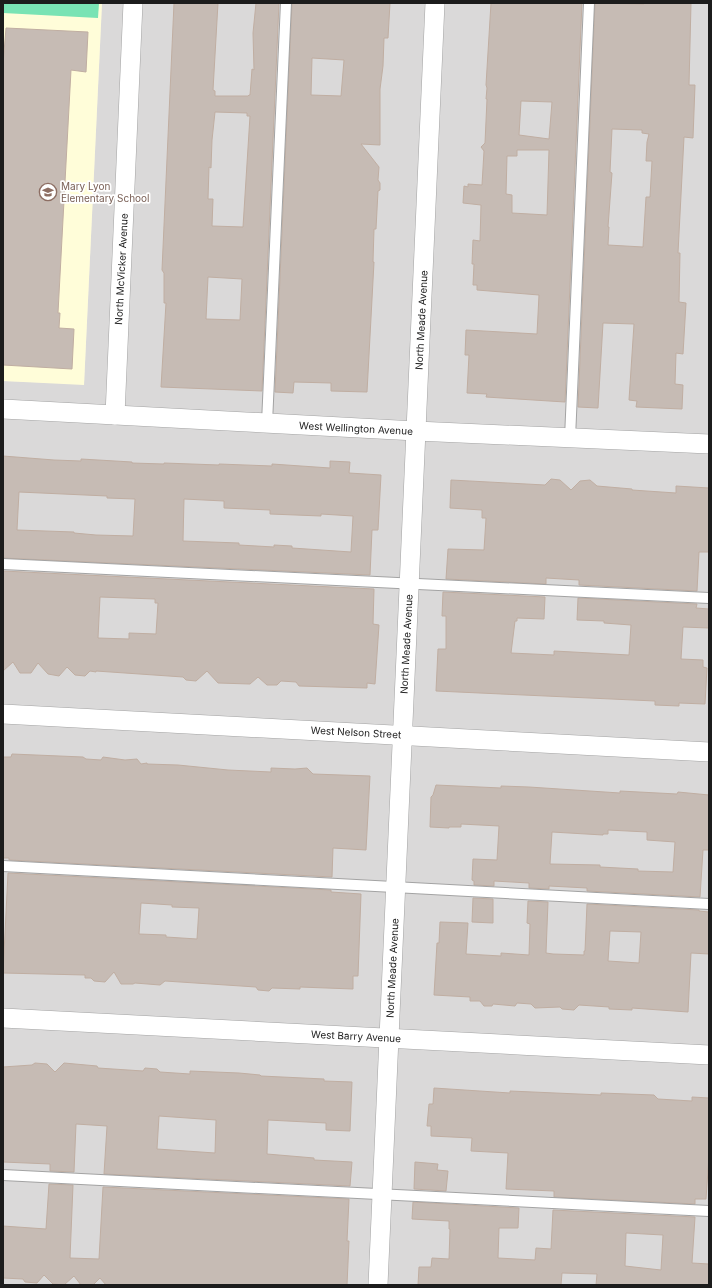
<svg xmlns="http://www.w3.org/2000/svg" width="712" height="1288" font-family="Inter,sans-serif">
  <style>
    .residential { fill: #dad9d9 }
    .education { fill: #fffdd9 }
    .pitch { fill: #79e3b4 }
    .building { fill: #c6bbb4; stroke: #c0aea2; fill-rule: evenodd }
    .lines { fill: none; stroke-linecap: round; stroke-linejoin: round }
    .lane-casing { stroke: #a3a3a3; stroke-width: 12 }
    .street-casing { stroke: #a3a3a3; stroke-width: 20 }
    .lane { stroke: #fff; stroke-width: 10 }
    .street { stroke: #fff; stroke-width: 19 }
    .labels { text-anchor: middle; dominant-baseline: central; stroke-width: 3.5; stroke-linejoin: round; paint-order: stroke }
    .education-label { font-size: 10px; fill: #785e54; stroke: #fff; text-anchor: start }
    .street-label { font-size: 10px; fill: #1c1c1c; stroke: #fff }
  </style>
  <rect width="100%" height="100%" fill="#eee9e1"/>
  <polygon class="residential" points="102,3 709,3 709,1285 3,1285 3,381 84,384"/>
  <polygon class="education" points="3,3 102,3 84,385 3,381"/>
  <polygon class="pitch" points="3,3 99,3 98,18 3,13"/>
  <g class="building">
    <path d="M174 3H218L213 90 215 91V96H248L249 95H250L252 69 254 70 253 33 256 3H279L262 391 161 387 166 303H164V273L162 270ZM215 112 247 113V116H250L243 227 212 226 213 199H208L209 167 211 168 212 140ZM208 277 242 279 240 320 206 319Z"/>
    <path d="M292 3H390L388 38H384L383 66 380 89V145L361 144 379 167 378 180 380 183V190L378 191 376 229H374L373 262H374L367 392 331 391V383L294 382 293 393 275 392ZM312 58 344 60 341 96 311 95Z"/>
    <path d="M491 3H582L565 402 486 397 487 394 467 393 469 355H465L466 330 537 334 539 295 477 290V285H473L474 264H472L473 240 480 241 481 205 463 203 464 186 468 187V184L482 185 484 151 481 147 485 143 487 99H486L487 88 486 85ZM521 101 552 102 549 139 519 135ZM517 150H549L547 215 512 213V195L506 194 507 156H517Z"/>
    <path d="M595 3 644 4 645 3H691L689 85H695L693 138 684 137 678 253H680L679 302 686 303 683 354 676 353 675 384 683 385 682 409 636 407 637 401 629 400 634 324 603 323 598 408 578 407ZM612 129 642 130V133L649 134 647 142 646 161H652L650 197H646L643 247 608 245 609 227H608L612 173 610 172Z"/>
    <polygon points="6,28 88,32 86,72 71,70 58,313 60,313 59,328 74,329 72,369 3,365 3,64"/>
    <path d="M3 456 54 460 81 461V459L132 462V463L164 464V463L219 465V464L272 466V464L330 468V461L350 462 349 473 381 475 378 530H372L370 575 3 558ZM19 492 107 496V498L135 499 133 536 96 535 74 533V532L17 530ZM184 499 224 501V508L270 510V514L321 516V514L353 516 351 552 292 548V546L274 545V547L239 545V543L183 541Z"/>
    <polygon points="551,479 560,480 571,490 580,481 590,480 597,486 632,489 632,490 676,493 676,486 709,488 709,552 699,552 697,591 579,585 579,580 546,578 546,584 446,579 448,549 484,550 486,518 482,518 482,510 450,508 451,480 545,485"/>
    <path d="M3 571 374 589 373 624 379 625 375 684 367 683V688L299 686 296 682 281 681 277 685H267L258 677 250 684 218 683 207 671 196 681 186 680 183 677 96 671V672L90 671 85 676 75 675 67 667 59 676 48 674 38 663 31 673H20L13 662 3 671ZM100 597 155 599V603H158L156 634 129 633V639L98 638Z"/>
    <polygon points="443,592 545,597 544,619 517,618 517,621 515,621 511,653 554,655 554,651 629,655 631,625 604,623 604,621 577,620 578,598 697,604 696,608 709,609 709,628 683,627 681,659 703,660 703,667 707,668 705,704 679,703 679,706 655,705 655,701 436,691 438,649 446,649 446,616 442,616"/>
    <polygon points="12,754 83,757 86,759 101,760 103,757 125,760 137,759 141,764 147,763 147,764 178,765 228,770 271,772 271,768 295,769 307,768 313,774 370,776 366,850 333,848 332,877 9,860 9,858 3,858 3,757 11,757"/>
    <path d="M436 785 501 788V786L529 787 620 793V791L677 794 678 792 709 795V850H703L700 897 587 891V888L549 886V889L529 888V883L494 881V886L474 885V881L472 880 473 859 497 860 499 826 461 824V827H449V828L430 827 431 797 433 795ZM608 830 647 832V840L675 842 673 872 638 871V869L600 867V865L550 864 552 832 603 835V834H608Z"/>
    <path d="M8 873 331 890V892L361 894 358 976H353V989L300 987V989L272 988 269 991 258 990 256 987 165 981 160 985 135 983 133 984H121L114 972 105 982 94 981 91 978H85V975L3 973ZM141 903 172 905V907L199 908 197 939 166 937V935L139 934Z"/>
    <polygon points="473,898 493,899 493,923 472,922"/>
    <path d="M528 901 548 902 546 953 553 954 584 955V951H585L587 904 699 910V911L709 912V954L691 953 688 1012 632 1008V1010L609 1009V1007L579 1005 574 1010 562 1009 560 1007 535 1008 531 1004 517 1003 515 1006 493 1004 492 1006H484L480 1001H470V997L434 995 437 943H439L440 922 468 923 466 954 501 956V953L529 955 530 924 527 923ZM610 931 641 932 639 963 608 961Z"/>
    <path d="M35 1063 47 1064 55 1072 64 1063 97 1066 98 1068 143 1071 145 1068 157 1069 160 1072 190 1074V1071L239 1073 260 1075 261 1076 324 1079V1081L352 1082 350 1131 326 1130V1123L268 1120 267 1154 314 1158V1160L352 1162 350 1186 104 1174 107 1126 76 1124 74 1172 50 1171V1164L3 1162V1067L32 1065ZM159 1116 216 1120 215 1153 157 1149Z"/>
    <polygon points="434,1088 510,1093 510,1091 601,1095 601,1093 628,1094 654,1095 658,1099 692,1101 692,1097 709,1098 709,1156 706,1199 695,1199 695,1204 554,1197 554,1191 506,1189 508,1153 471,1151 472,1138 431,1136 431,1126 427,1126 429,1104 433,1104"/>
    <polygon points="415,1162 438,1164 437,1170 448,1171 446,1191 414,1189"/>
    <polygon points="49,1184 73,1185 70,1258 99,1259 103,1187 349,1199 347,1241 349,1241 347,1285 106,1285 100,1278 93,1285 81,1285 74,1276 64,1285 53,1284 44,1275 37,1283 25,1282 23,1279 3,1278 3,1226 46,1229"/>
    <path d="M413 1202 519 1208 518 1228H499L498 1258 535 1260 536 1248 551 1249 553 1210 695 1217 692 1263 709 1264V1285H596L597 1274 562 1273 561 1285H418L419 1267H431L432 1258 449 1259 450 1229H449V1221L412 1219ZM626 1233 663 1235 661 1270 625 1266Z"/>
  </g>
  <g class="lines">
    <defs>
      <g id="lane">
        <polyline points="267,423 286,3"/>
        <polyline points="570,438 589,3"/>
        <polyline points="3,564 709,598"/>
        <polyline points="3,866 709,904"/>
        <polyline points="3,1175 709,1211"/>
      </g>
      <g id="street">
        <polyline points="3,409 416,431 709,444"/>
        <polyline points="115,415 133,3"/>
        <polyline points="3,714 709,752"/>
        <polyline points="3,1018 709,1055"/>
        <polyline points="378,1285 435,3"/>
      </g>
    </defs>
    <use href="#lane" class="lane-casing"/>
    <use href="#street" class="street-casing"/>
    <use href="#lane" class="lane"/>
    <use href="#street" class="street"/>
  </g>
  <defs>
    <symbol id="school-ring" viewBox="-11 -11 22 22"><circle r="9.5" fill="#fff" stroke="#8d6e63" stroke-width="1.5"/><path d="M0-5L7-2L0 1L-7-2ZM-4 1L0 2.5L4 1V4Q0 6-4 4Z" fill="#8d6e63"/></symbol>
  </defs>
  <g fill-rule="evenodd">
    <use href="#school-ring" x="38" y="182" width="20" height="20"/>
  </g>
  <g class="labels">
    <g class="education-label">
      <text x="61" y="186">Mary Lyon<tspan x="61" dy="12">Elementary School</tspan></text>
    </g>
    <g class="street-label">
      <text transform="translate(121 269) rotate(-87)">North McVicker Avenue</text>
      <text transform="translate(421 320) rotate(-87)">North Meade Avenue</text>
      <text transform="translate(356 428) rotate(3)">West Wellington Avenue</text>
      <text transform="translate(406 644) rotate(-87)">North Meade Avenue</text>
      <text transform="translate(356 732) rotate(3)">West Nelson Street</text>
      <text transform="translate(392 968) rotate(-87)">North Meade Avenue</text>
      <text transform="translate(356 1036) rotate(3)">West Barry Avenue</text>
    </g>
  </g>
  <rect width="712" height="1288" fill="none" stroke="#1c1c1c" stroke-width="8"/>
</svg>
